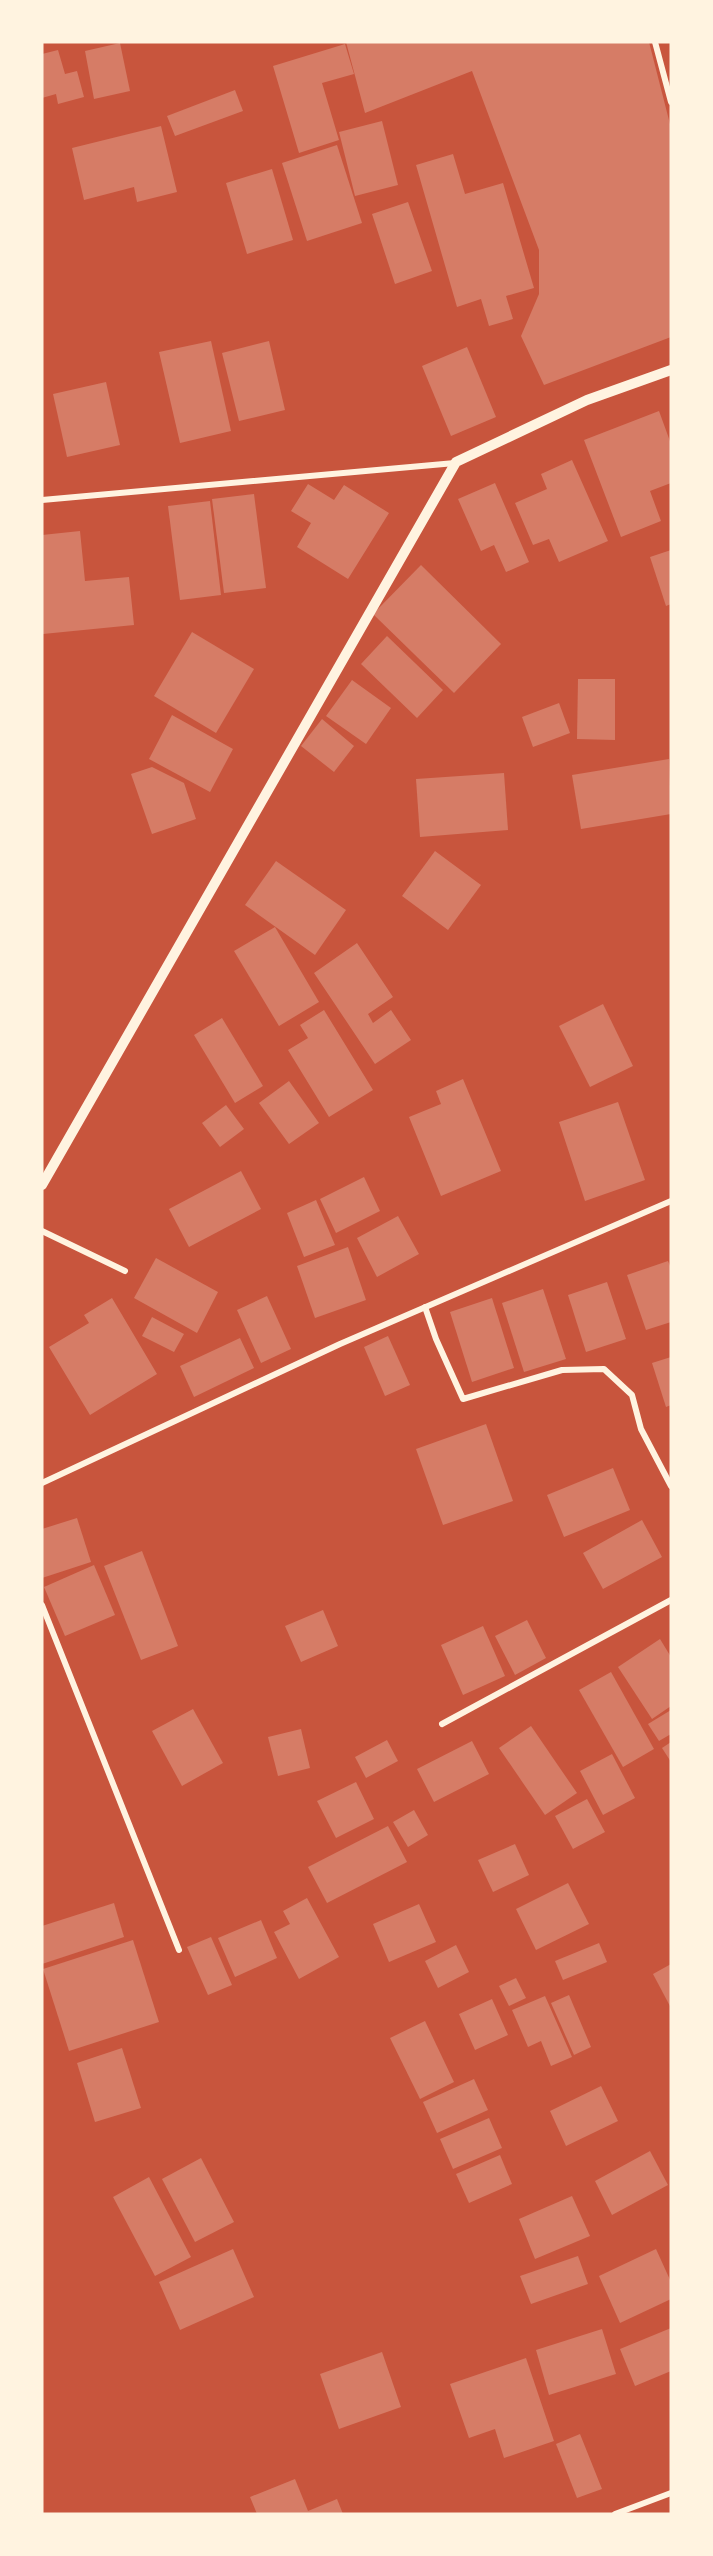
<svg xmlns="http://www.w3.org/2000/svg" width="713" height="2556" font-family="'IBM Plex Sans',sans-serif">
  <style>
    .building { fill: #d67c66 }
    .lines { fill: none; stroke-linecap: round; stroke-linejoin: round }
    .minor { stroke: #fff3e0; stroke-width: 6 }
    .tertiary { stroke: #fff3e0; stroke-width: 10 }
  </style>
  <rect width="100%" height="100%" fill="#c8553d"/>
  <g class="building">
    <polygon points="346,42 649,42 671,128 671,337 544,385 521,336 539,294 539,250 472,71 365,113"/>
    <polygon points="120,43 130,91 94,99 85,51"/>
    <polygon points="345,44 354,74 322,83 339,140 299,153 273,66"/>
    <polygon points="58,50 65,74 77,71 84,97 58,104 56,94 42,98 42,54"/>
    <polygon points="235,90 243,111 175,136 167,116"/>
    <polygon points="382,121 398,185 355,196 339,132"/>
    <polygon points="161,126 177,192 137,202 134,187 84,200 72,148"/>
    <polygon points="337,145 362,223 307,241 282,163"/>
    <polygon points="453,154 465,194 503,183 534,288 506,296 513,319 489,326 481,299 457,307 416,165"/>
    <polygon points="272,169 293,240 247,254 226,183"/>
    <polygon points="408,202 432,271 395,284 372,214"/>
    <polygon points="211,341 231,431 180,443 159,352"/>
    <polygon points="269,341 285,410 239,421 222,353"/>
    <polygon points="467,347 496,417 451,436 422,366"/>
    <polygon points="106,382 120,445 67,457 53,394"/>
    <polygon points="659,411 671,444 671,483 650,491 661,521 621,537 584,440"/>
    <polygon points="572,460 608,541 559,562 549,539 533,545 515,503 547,489 541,474"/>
    <polygon points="495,483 529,562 506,572 494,545 481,551 458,499"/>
    <polygon points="308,484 334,500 344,485 389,513 348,579 297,547 311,523 291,511"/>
    <polygon points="254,494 266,588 224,593 212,499"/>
    <polygon points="210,501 221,595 180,600 168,506"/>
    <polygon points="80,531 85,581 129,577 134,625 43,634 42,535"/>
    <polygon points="671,550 671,604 666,606 650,557"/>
    <polygon points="421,565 501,644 454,693 373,614"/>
    <polygon points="192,632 254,669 216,733 154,696"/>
    <polygon points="387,636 443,690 417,718 361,664"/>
    <polygon points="578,679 615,679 615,740 577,739"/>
    <polygon points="352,680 391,708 366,744 326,716"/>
    <polygon points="559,703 570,733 533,747 522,717"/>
    <polygon points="172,715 233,749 210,792 149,759"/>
    <polygon points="322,719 354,746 334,772 301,746"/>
    <polygon points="669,759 671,814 581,829 572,775"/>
    <polygon points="152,767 184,783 196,819 152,834 131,774"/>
    <polygon points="504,773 508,830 420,837 416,779"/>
    <polygon points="435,851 481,885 448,930 402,896"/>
    <polygon points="276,861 346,910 315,955 245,905"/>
    <polygon points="275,927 319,1002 279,1026 234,951"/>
    <polygon points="357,943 393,997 368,1014 373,1023 391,1010 411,1040 375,1064 314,973"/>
    <polygon points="603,1004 633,1066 590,1087 559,1026"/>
    <polygon points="324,1010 373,1090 329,1117 288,1050 308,1038 300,1025"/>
    <polygon points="222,1018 263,1086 235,1103 194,1035"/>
    <polygon points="463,1079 501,1171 441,1196 409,1117 441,1104 436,1091"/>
    <polygon points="289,1081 319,1123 289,1144 259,1103"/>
    <polygon points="618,1102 645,1180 585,1201 559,1122"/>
    <polygon points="226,1105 244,1129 220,1147 202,1123"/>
    <polygon points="241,1171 261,1209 189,1247 169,1209"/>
    <polygon points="364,1177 380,1211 336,1233 320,1199"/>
    <polygon points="316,1200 335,1245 304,1257 287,1213"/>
    <polygon points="398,1216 419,1254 377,1277 357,1238"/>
    <polygon points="348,1247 366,1300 315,1318 297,1266"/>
    <polygon points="156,1258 218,1292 197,1333 134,1298"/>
    <polygon points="668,1261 671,1268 671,1322 646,1330 627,1275"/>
    <polygon points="607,1282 626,1339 586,1352 568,1295"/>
    <polygon points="543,1289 566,1359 524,1372 502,1303"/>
    <polygon points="267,1296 291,1349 261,1363 237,1310"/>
    <polygon points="112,1298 157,1374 90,1415 49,1347 89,1323 84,1315"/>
    <polygon points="492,1298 514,1368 472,1382 450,1312"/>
    <polygon points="152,1317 184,1334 174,1352 142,1336"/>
    <polygon points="388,1336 410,1385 385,1396 364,1347"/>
    <polygon points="240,1338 254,1368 194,1397 180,1366"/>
    <polygon points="671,1357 671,1405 666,1407 652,1363"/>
    <polygon points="486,1424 513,1501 443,1525 416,1449"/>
    <polygon points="613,1468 630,1510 564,1537 547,1495"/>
    <polygon points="77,1518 91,1562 42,1578 42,1529"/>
    <polygon points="642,1520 662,1557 603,1589 583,1553"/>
    <polygon points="142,1551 178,1646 141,1660 104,1566"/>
    <polygon points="94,1565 115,1615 65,1636 44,1587"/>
    <polygon points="323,1610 338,1646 301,1662 285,1626"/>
    <polygon points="527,1620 546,1658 515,1675 495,1636"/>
    <polygon points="483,1626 505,1676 463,1695 441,1645"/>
    <polygon points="660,1639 671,1657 671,1706 652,1719 618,1667"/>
    <polygon points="611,1672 654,1749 623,1767 579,1690"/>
    <polygon points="193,1709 223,1763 182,1786 152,1731"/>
    <polygon points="671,1710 671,1734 659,1741 648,1724"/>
    <polygon points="531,1726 577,1793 545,1815 499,1748"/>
    <polygon points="301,1729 310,1768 278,1776 268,1737"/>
    <polygon points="387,1740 398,1761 366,1778 355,1757"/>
    <polygon points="472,1741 489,1774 434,1802 417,1769"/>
    <polygon points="671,1742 671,1762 662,1748"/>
    <polygon points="612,1754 635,1798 603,1815 580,1771"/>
    <polygon points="356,1782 374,1819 336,1838 317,1801"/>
    <polygon points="587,1799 605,1832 573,1849 555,1816"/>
    <polygon points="414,1810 428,1835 408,1847 393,1822"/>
    <polygon points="388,1826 407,1862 327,1903 308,1867"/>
    <polygon points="515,1844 529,1875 493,1892 478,1860"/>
    <polygon points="568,1883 589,1924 536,1950 516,1909"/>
    <polygon points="307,1898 339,1957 299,1979 274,1932 290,1924 283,1911"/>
    <polygon points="114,1903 124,1937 42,1964 42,1926"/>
    <polygon points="419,1904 436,1942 389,1962 373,1924"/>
    <polygon points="261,1920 277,1958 235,1977 218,1938"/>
    <polygon points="211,1937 232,1985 208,1995 187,1947"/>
    <polygon points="133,1940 159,2022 69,2051 43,1969"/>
    <polygon points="599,1943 607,1962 563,1980 555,1961"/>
    <polygon points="456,1945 469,1972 438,1988 425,1961"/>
    <polygon points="671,1964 671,2008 653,1974"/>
    <polygon points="516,1978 526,1998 509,2006 499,1986"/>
    <polygon points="569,1995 591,2047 574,2055 551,2003"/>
    <polygon points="545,1996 572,2057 551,2066 541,2041 528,2047 512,2010"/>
    <polygon points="492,1999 508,2035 475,2050 459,2014"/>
    <polygon points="425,2021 454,2082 420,2099 390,2038"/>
    <polygon points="122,2048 141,2108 95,2122 77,2063"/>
    <polygon points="474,2079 488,2110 437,2133 423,2102"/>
    <polygon points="601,2086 618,2121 566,2146 550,2111"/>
    <polygon points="489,2118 502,2148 453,2169 440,2139"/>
    <polygon points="650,2151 668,2185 612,2215 595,2181"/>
    <polygon points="500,2155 512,2184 469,2203 456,2174"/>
    <polygon points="201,2158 234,2222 195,2242 162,2179"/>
    <polygon points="149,2177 191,2257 155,2276 113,2197"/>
    <polygon points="572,2196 590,2236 535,2259 519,2219"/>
    <polygon points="233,2249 254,2297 180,2330 159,2282"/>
    <polygon points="656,2249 671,2282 671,2299 620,2323 599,2276"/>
    <polygon points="578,2256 588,2284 531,2304 520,2276"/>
    <polygon points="671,2328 671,2371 635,2386 620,2349"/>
    <polygon points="602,2329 616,2374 549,2395 536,2350"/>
    <polygon points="382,2352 401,2407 339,2429 320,2374"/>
    <polygon points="526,2358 554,2441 504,2458 495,2429 469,2438 450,2384"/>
    <polygon points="580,2434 602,2489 577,2498 556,2444"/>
    <polygon points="295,2479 308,2511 337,2499 343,2514 257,2514 250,2497"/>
  </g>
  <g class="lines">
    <g class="minor">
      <polyline points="655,42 671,102"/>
      <polyline points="42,500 455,463"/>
      <polyline points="42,1231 125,1271"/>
      <polyline points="425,1307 436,1339 463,1399 562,1370 604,1369 632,1395 641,1429 671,1486"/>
      <polyline points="42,1483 340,1344 671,1201"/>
      <polyline points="42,1605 179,1950"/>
      <polyline points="442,1724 671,1600"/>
      <polyline points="615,2514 671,2493"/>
    </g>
    <polyline class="tertiary" points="42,1185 456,462 587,400 671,370"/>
  </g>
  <rect width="713" height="2556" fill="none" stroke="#fff3e0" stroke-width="87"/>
</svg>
